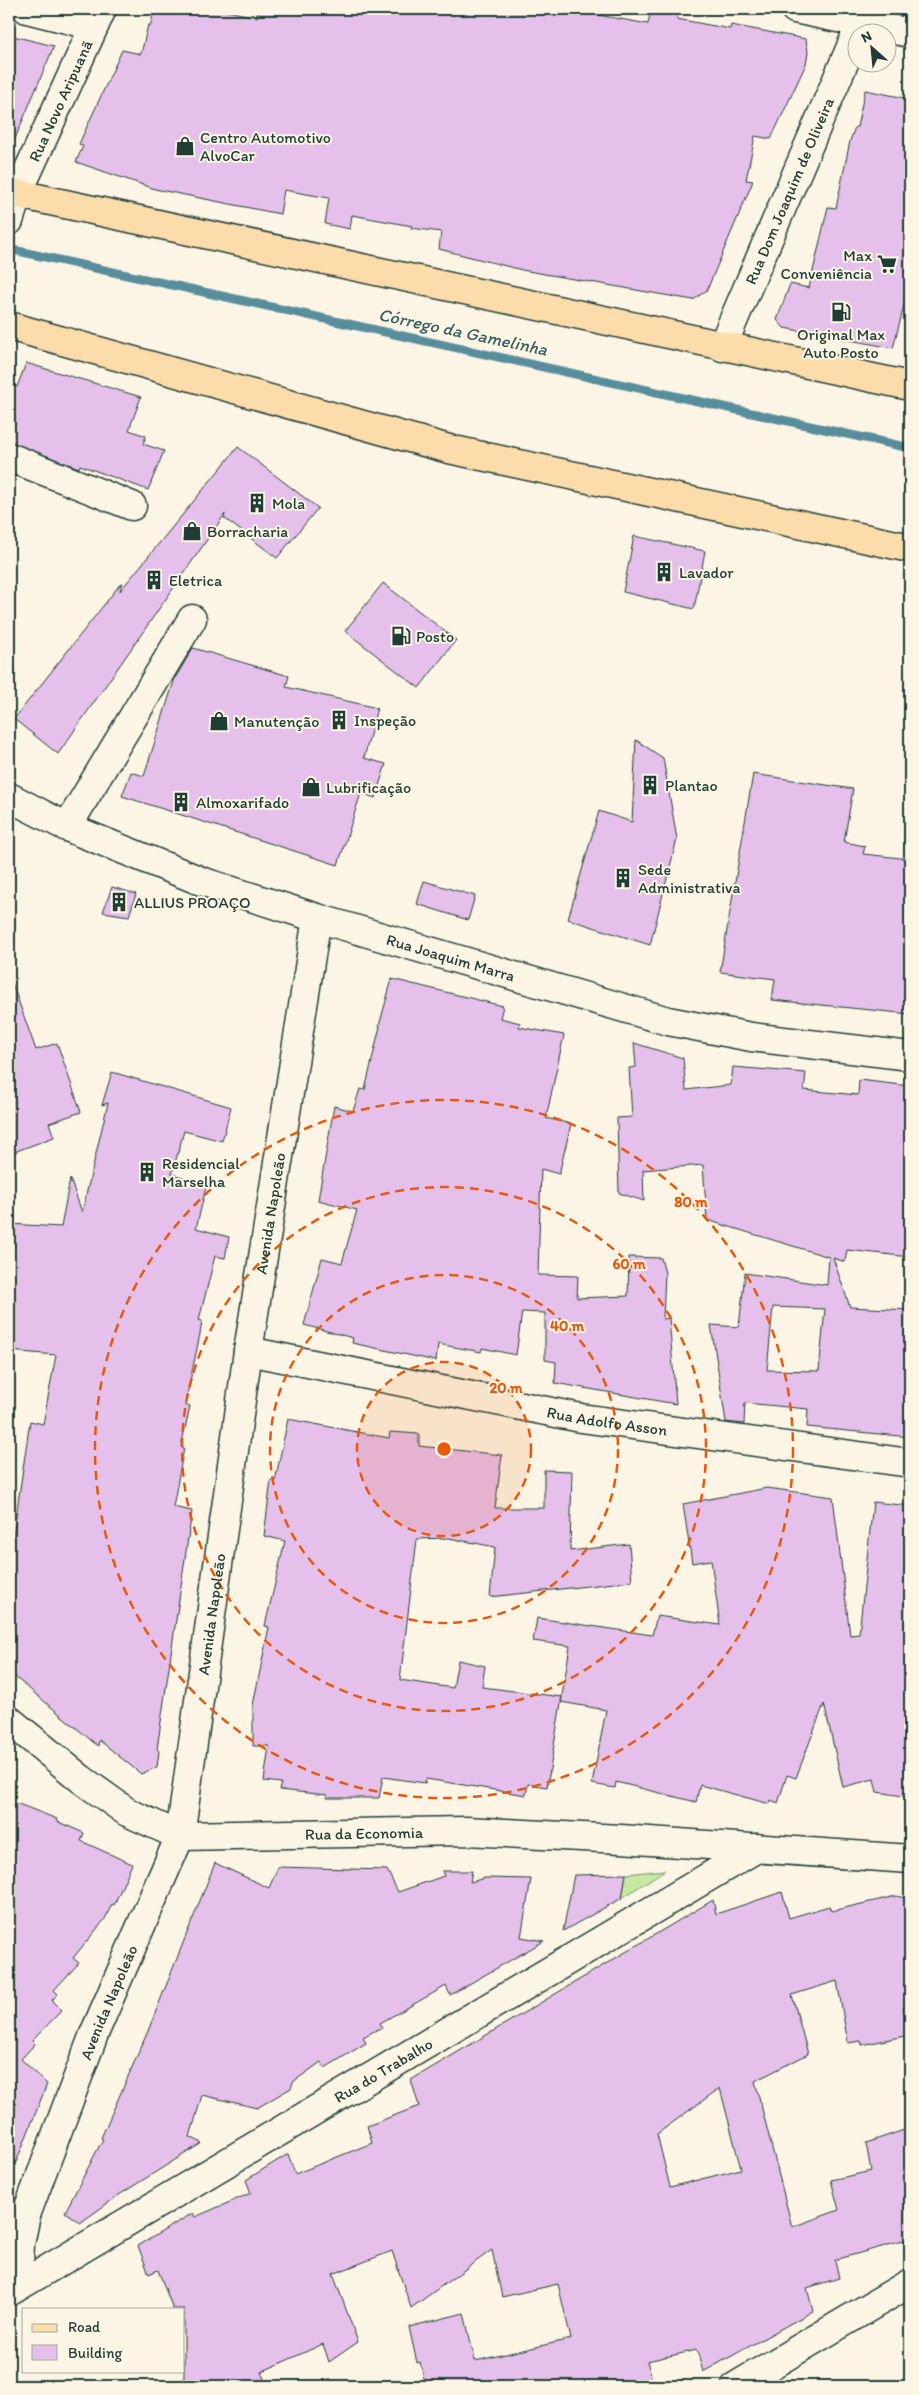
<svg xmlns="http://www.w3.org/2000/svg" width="919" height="2395" viewBox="0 0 919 2395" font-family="Itim,sans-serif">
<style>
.green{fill:#c5e9a3;stroke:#72936c}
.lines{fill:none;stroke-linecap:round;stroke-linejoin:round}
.stream{stroke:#598e9c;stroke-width:9}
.building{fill:#e5c0eb;stroke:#1f3d34;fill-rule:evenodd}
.minor-casing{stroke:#1f3d34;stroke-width:31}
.major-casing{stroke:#1f3d34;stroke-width:31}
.minor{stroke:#fcf5e5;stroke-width:28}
.major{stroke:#fddcac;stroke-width:28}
.ring{fill:none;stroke:#e8590c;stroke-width:2.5;stroke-dasharray:9 6}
.labels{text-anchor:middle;stroke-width:4;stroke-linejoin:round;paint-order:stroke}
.street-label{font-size:16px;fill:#1f3d34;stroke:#fcf5e5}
.poi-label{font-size:16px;fill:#1f3d34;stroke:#fcf5e5;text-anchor:start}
.water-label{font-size:18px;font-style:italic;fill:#375f5f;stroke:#fcf5e5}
.centre{fill:#e8590c;stroke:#fcf5e5;stroke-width:2.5}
.ring-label{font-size:15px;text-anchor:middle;font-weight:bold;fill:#e8590c;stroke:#fcf5e5;stroke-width:4;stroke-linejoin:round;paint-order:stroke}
</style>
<rect width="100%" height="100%" fill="#fcf5e5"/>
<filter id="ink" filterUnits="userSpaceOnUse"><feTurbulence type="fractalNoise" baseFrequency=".02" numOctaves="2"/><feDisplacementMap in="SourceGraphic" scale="10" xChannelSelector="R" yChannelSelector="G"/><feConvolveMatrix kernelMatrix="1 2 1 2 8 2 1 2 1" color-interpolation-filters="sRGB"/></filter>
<g filter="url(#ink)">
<path class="green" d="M665 1870 622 1898 626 1874Z"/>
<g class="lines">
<path class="stream" d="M9 249 910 448"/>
</g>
<path class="building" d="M155 9H217L257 17 259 9H599L598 15 648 24 651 9 677 14V19L730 29 731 25 806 39 808 52 806 64 771 139 755 136 746 180 753 181 707 290 693 300 522 270 439 249 441 232 411 228 412 226 352 215 350 229 325 224 329 198 284 190 280 214 155 189 76 162 83 146 79 144 122 50 141 54 148 25 150 26Z
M9 35 54 46 9 153Z
M865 90 910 99V283L893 348 784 328 777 320 790 284 809 288 828 207 836 208 850 141 855 127H857Z
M26 363 141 397 129 430 146 436 143 444 164 451 148 490 80 465 79 468 9 442V384L17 387Z
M238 447 318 508 277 558 224 518 225 514 58 754 14 719 122 582 120 591Z
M634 536 705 551 694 609 623 592Z
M383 583 456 640 419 688 345 631Z
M193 648 289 676 286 687 377 708 364 758 386 764 375 798 361 793 338 865 122 796 131 772 144 776 175 678Z
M636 740 663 758 677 839 650 945 568 919 599 811 632 822Z
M753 774 853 789 844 842 865 846 863 854 910 859V1014L772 1000 775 979 720 972Z
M424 881 475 896 468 920 417 904Z
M112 887 136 894 129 916 103 912Z
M392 979 503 1006 500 1018 520 1023 519 1027 564 1035 546 1118 571 1124 559 1174 541 1169 538 1275 578 1276 577 1298 628 1296 629 1257 661 1258 665 1273 663 1319 669 1318 676 1404 555 1383 556 1362 545 1360V1313L522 1312 516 1355 482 1348 481 1352 438 1344 436 1361 352 1343 353 1338 304 1325 322 1258 342 1263 357 1210 318 1200 334 1106 353 1111 360 1089 365 1090 380 1026H379Z
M12 983 36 1050 57 1043 81 1112 49 1123 54 1137 9 1154V984Z
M634 1043 683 1058 686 1090 731 1085 733 1067 806 1073 804 1090 858 1095 859 1080 910 1086V1257L847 1250 845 1262 833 1258 850 1307 910 1310 907 1414 910 1415V1437L807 1427 808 1409 745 1403 744 1424 726 1422 711 1325 739 1327 745 1273 827 1285 829 1257 707 1220 703 1165 643 1170 644 1201 619 1193 617 1118 632 1117 629 1068 636 1067ZM773 1307 825 1309 819 1371 767 1370Z
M112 1072 231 1107 222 1141 184 1131 172 1174 207 1184 196 1228 229 1237 225 1258 215 1256 199 1320 202 1321 200 1334 185 1405 190 1406 181 1447 184 1448 173 1507 192 1511 157 1749 159 1751 157 1767 141 1774 99 1740 98 1746 9 1672V1564L30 1421 43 1424 56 1355 9 1351V1224L61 1227 70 1179 82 1212 108 1103 102 1105Z
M288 1419 389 1438 390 1432 419 1434V1446L502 1455 495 1508H544V1470L572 1471 570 1551 629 1544 632 1581 490 1597 495 1547 449 1538 417 1539 400 1680 453 1688 458 1660 485 1666 482 1687 562 1697 547 1787 528 1784 526 1795 426 1779 425 1783 383 1777 379 1798H327V1795L279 1790 281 1783 264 1781 269 1746H253V1705L269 1627 265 1626 285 1541 264 1536 271 1480 275 1481Z
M767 1488 833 1497 850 1635 859 1634 873 1502 910 1506V1797L877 1792 874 1779 843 1787 824 1704 796 1778 787 1775 778 1803 771 1800 770 1804 700 1785 696 1802 616 1782 615 1788 592 1784 606 1710 561 1702 570 1646 533 1641 537 1618 652 1635 657 1616 720 1625 711 1560 692 1563 683 1504Z
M16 1803 57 1819 56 1821 84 1833 81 1841 132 1864 114 1905 112 1904 105 1919 73 1958 79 1963 54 1990 58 1994 52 2000 62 2010 32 2041 35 2044 21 2059 47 2084 10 2178 9 1817Z
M215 1863 269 1888 278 1867 387 1870 398 1892 444 1876 442 1871H472L470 1882 485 1878 531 1879 521 1937 544 1941 450 1995 446 1986 380 2023 382 2027 363 2037 366 2043 325 2068 321 2062 293 2082 291 2088 257 2108 202 2095 190 2137 202 2143 119 2195 80 2223 65 2212 103 2139 101 2138 148 2031Z
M626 1874 622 1898 563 1931 574 1875Z
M782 1892 789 1918 829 1906 831 1911 896 1896 910 1899V2005L903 2007 910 2035 862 2045 861 2041 848 2043 837 1981 792 1995 808 2054 755 2081 792 2227 839 2210 831 2180 871 2171 866 2143 910 2128V2239L835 2260 839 2278 807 2288 813 2311 703 2372 697 2350 647 2361 654 2386H426L420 2362 417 2363 409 2327 464 2313 475 2361 571 2339 558 2284 502 2297 492 2250 411 2308 392 2251 333 2274 358 2342 329 2362 323 2344 261 2372 267 2386H184V2309H173L158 2270 149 2274 138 2246 193 2213 195 2217 251 2193 246 2180 288 2154 295 2174 372 2143 367 2126 419 2106 411 2080 713 1900 716 1914ZM720 2088 741 2169 670 2187 657 2134Z"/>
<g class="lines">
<defs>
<g id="minor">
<path d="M27 9 94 26"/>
<path d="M795 9 910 33"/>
<path id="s1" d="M9 221 18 193 102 9"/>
<path id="s2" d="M722 347 856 35"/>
<path d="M9 457 132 506"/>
<path id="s3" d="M9 797 67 827 201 881 317 918 668 1021 751 1037 910 1056"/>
<path d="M67 827 192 619"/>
<path id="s4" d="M248 1351 581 1418 910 1463"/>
<path id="s5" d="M9 1720 81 1779 127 1812 180 1836 466 1831 621 1839 910 1859"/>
<path id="s6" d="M18 2286 20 2244 26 2215 94 2034 180 1836 248 1351 317 918"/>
<path id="s7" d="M9 2292 757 1848"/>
<path d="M736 2386 910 2283"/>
</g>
<path id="major" d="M9 192 910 386
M9 326 449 449 910 548"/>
</defs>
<use href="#minor" class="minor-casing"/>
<use href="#major" class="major-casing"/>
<use href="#minor" class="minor"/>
<use href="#major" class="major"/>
</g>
</g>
<circle cx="444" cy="1449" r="87" fill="#e8590c" fill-opacity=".12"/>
<g class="ring">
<circle cx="444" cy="1449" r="87"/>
<circle cx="444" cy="1449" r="174"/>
<circle cx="444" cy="1449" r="262"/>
<circle cx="444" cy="1449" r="349"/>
</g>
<defs>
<symbol id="shop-bare" viewBox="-9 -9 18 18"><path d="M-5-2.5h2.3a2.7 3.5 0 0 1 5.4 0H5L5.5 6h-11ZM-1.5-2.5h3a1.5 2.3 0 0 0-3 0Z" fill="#1f3d34" stroke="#fcf5e5" stroke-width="2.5" paint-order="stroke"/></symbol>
<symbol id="supermarket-bare" viewBox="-9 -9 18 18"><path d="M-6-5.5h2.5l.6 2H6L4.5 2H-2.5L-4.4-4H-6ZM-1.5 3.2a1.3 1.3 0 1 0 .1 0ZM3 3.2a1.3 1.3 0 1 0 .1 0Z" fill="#1f3d34" stroke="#fcf5e5" stroke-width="2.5" paint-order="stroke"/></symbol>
<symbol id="fuel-bare" viewBox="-9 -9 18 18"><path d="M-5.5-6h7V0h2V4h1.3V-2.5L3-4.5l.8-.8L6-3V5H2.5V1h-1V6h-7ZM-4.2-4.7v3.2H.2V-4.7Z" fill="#1f3d34" stroke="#fcf5e5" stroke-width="2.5" paint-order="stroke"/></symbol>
<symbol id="building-bare" viewBox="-9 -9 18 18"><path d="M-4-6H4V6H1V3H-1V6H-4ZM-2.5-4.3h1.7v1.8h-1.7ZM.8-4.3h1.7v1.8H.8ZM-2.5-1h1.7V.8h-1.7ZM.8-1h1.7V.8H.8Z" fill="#1f3d34" stroke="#fcf5e5" stroke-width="2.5" paint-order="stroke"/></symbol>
</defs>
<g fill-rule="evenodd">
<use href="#shop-bare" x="171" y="132" width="28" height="28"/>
<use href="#supermarket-bare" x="873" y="250" width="28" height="28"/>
<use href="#fuel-bare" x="827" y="298" width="28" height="28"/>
<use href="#building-bare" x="243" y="489" width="28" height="28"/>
<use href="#shop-bare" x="178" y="517" width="28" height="28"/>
<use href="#building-bare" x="650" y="558" width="28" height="28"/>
<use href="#building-bare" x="140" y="566" width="28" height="28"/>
<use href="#fuel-bare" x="387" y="622" width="28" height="28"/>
<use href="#building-bare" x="325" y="706" width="28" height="28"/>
<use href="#shop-bare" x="205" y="707" width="28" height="28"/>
<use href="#building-bare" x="636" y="771" width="28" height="28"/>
<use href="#shop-bare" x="297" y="773" width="28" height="28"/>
<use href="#building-bare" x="167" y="788" width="28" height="28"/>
<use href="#building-bare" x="609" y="864" width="28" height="28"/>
<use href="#building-bare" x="105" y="888" width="28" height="28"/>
<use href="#building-bare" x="133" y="1158" width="28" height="28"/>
</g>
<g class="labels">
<g class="street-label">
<text dy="6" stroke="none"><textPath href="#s1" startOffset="131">Rua Novo Aripuanã</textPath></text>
<text dy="6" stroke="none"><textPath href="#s2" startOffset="170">Rua Dom Joaquim de Oliveira</textPath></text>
<text dy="6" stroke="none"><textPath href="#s3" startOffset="471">Rua Joaquim Marra</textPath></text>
<text dy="6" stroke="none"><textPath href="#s6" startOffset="1110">Avenida Napoleão</textPath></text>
<text dy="6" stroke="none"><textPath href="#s4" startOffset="366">Rua Adolfo Asson</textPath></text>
<text dy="6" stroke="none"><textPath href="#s6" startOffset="705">Avenida Napoleão</textPath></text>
<text dy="6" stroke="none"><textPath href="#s5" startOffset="392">Rua da Economia</textPath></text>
<text dy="6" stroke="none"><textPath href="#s6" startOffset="300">Avenida Napoleão</textPath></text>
<text dy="6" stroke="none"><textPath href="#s7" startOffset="435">Rua do Trabalho</textPath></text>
</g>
<g class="poi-label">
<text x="200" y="143">Centro Automotivo<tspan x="200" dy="18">AlvoCar</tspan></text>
<text x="872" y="261" text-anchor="end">Max<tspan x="872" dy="18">Conveniência</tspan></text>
<text x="841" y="340" text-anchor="middle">Original Max<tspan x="841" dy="18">Auto Posto</tspan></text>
<text x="272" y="509">Mola</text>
<text x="207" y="537">Borracharia</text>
<text x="679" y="578">Lavador</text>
<text x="169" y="586">Eletrica</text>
<text x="416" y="642">Posto</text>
<text x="354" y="726">Inspeção</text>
<text x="234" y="727">Manutenção</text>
<text x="665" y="791">Plantao</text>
<text x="326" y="793">Lubrificação</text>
<text x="196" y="808">Almoxarifado</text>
<text x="638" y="875">Sede<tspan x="638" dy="18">Administrativa</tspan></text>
<text x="134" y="908">ALLIUS PROAÇO</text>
<text x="162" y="1169">Residencial<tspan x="162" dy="18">Marselha</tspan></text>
</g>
<g class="water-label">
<text transform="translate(463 332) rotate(12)" y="6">Córrego da Gamelinha</text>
</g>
</g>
<circle cx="444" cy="1449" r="8" class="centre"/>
<g class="ring-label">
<text x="691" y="1207">80 m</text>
<text x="629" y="1269">60 m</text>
<text x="567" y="1331">40 m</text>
<text x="506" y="1393">20 m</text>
</g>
<rect width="919" height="2395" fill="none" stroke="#fcf5e5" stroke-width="30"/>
<rect x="15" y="15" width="889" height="2365" fill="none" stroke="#1f3d34" stroke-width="2" filter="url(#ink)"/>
<rect x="22" y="2308" width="162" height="65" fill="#fcf5e5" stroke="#a4ab9e"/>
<rect x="32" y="2324" width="25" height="8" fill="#fddcac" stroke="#a4ab9e"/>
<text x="68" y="2332" font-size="15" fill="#1f3d34">Road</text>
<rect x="32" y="2345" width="25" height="15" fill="#e5c0eb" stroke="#a4ab9e"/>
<text x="68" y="2358" font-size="15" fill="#1f3d34">Building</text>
<g transform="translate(872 48) rotate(333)"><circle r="24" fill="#fcf5e5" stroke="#a4ab9e"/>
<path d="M0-4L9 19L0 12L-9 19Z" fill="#1f3d34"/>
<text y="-8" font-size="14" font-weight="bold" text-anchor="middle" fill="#1f3d34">N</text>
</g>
</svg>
